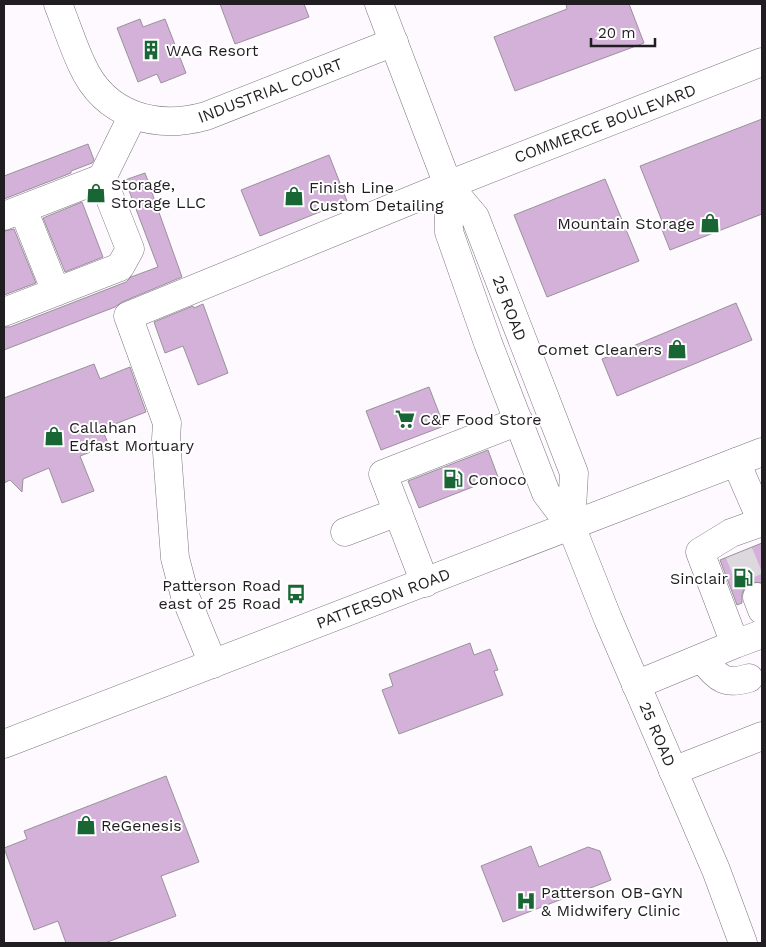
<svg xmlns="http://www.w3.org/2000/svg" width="766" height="947" viewBox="0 0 766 947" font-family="'Work Sans',sans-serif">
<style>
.building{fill:#d3b1d8;stroke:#989299}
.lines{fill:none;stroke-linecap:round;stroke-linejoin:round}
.minor-tunnel{stroke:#ddd8de;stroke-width:28;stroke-dasharray:28 14;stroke-linecap:butt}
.minor-casing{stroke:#7c767d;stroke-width:29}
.major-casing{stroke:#7c767d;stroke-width:29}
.minor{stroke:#fff;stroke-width:28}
.major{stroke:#fff;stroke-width:28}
.labels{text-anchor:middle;stroke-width:4;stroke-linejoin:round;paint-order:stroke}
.poi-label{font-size:16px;fill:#211e21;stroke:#fff;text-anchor:start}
.street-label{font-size:16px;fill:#211e21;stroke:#fff}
</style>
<rect width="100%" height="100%" fill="#fef9ff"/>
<path class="building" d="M220 4H304L309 17 235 44Z
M566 4H629L644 43 515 91 494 37 567 9Z
M140 19 143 27 165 19 186 73 161 83 157 74 138 82 117 28Z
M762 119V214L670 250 659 222 662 221 640 166Z
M88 144 94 160 92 163 71 171V173L4 199V176Z
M329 155 347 201 260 236 241 190Z
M145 173 182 277 122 302 115 307 4 350V327H10L126 282 131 277 158 267 125 180Z
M605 179 639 261 547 297 514 215Z
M82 202 103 257 65 272 43 218Z
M14 229 36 283 4 295V231Z
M736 303 752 340 617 396 602 359Z
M203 304 228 373 198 385 183 346 165 353 154 322 193 306 194 308Z
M94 364 100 379 130 367 146 412 102 429 108 443 95 448 96 450 80 456 94 491 62 503 49 468 23 479 22 492 10 480 4 483V398Z
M429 387 444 426 381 450 366 411Z
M488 450 498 477 419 508 408 481Z
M762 543V583L752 582 745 587 742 594V603L737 605 720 560Z
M470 643 474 655 490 649 498 670 494 671 503 695 399 734 382 690 393 686 389 674Z
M166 776 199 862 161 876 176 916 105 943H66L58 921 34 930 4 848 27 839 24 831Z
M531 846 539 867 588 847 600 851 611 880 503 922 481 866Z"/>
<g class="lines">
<path class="minor-tunnel" d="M739 553 757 597"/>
<defs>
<path id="minor" d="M58 4C66 24 73 46 82 65 105 116 156 130 206 116L394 42
M23 209 56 292
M4 216 102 178
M4 312 120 267 130 249 102 178 133 115
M736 462 762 522
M762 522 731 533 700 552 735 644 762 634
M345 532 398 512
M425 583 383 474 519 421
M757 597 762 610
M702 659C718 677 723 686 749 678
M213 664 185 596 175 558 166 439 167 423 128 316 448 185 762 62
M636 685 735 644
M673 771 762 736"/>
<path id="major" d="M379 4 448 185 475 217 574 473 571 526
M448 185 449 232 488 343 546 493 571 526 608 619 716 870 743 943
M4 744 762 452"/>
</defs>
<use href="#minor" class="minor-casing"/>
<use href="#major" class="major-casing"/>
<use href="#minor" class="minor"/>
<use href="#major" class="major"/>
</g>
<defs>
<symbol id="building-bare" viewBox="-9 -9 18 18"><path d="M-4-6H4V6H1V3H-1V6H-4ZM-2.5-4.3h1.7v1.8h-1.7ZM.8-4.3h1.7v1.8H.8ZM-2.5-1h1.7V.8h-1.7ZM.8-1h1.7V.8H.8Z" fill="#186634" stroke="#fff" stroke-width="2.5" paint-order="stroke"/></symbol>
<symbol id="shop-bare" viewBox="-9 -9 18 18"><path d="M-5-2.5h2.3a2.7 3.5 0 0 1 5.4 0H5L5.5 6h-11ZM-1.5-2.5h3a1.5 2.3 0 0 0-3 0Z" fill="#186634" stroke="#fff" stroke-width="2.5" paint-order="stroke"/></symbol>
<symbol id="supermarket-bare" viewBox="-9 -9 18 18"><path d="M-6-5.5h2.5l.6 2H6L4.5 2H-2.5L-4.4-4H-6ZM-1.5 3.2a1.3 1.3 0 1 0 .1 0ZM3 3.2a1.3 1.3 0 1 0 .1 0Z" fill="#186634" stroke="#fff" stroke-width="2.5" paint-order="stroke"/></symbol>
<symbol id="fuel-bare" viewBox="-9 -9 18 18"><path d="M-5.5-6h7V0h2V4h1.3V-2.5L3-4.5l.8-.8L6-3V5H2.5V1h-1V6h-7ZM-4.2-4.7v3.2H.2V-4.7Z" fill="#186634" stroke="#fff" stroke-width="2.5" paint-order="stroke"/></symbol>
<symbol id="bus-bare" viewBox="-9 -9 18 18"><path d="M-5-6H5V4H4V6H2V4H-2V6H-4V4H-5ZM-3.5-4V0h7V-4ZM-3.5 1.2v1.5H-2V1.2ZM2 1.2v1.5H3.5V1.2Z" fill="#186634" stroke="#fff" stroke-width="2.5" paint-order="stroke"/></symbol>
<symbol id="hospital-bare" viewBox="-9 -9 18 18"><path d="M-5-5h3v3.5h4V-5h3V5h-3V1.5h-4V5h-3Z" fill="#186634" stroke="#fff" stroke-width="2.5" paint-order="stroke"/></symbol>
</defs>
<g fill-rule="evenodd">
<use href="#building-bare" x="137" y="36" width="28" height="28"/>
<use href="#shop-bare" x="82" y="179" width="28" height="28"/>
<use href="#shop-bare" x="280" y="182" width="28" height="28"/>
<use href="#shop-bare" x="696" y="209" width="28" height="28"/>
<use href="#shop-bare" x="663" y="335" width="28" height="28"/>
<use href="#supermarket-bare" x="391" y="405" width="28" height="28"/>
<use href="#shop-bare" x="40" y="422" width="28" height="28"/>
<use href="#fuel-bare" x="439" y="465" width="28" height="28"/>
<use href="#fuel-bare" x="729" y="564" width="28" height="28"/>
<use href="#bus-bare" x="282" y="580" width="28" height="28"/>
<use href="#shop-bare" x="72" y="811" width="28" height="28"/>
<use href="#hospital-bare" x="512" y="887" width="28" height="28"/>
</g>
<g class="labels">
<g class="poi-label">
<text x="166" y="56">WAG Resort</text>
<text x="111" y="190">Storage,<tspan x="111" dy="18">Storage LLC</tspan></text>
<text x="309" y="193">Finish Line<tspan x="309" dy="18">Custom Detailing</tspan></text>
<text x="695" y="229" text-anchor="end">Mountain Storage</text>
<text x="662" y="355" text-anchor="end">Comet Cleaners</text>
<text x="420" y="425">C&amp;F Food Store</text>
<text x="69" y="433">Callahan<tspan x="69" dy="18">Edfast Mortuary</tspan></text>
<text x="468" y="485">Conoco</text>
<text x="728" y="584" text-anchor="end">Sinclair</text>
<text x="281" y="591" text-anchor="end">Patterson Road<tspan x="281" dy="18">east of 25 Road</tspan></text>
<text x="101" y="831">ReGenesis</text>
<text x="541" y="898">Patterson OB-GYN<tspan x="541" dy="18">&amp; Midwifery Clinic</tspan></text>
</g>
<g class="street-label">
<text transform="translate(270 90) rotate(-21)" y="6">INDUSTRIAL COURT</text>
<text transform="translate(605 123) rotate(-21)" y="6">COMMERCE BOULEVARD</text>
<text transform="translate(510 308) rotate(69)" y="6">25 ROAD</text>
<text transform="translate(383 598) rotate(-21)" y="6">PATTERSON ROAD</text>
<text transform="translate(658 734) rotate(67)" y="6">25 ROAD</text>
</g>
</g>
<rect width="766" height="947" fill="none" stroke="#211e21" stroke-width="10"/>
<path d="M591 38v8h64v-8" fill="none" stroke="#211e21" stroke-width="2.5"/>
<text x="598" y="38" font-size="15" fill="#211e21" stroke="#ffffff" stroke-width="4" paint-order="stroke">20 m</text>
</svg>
